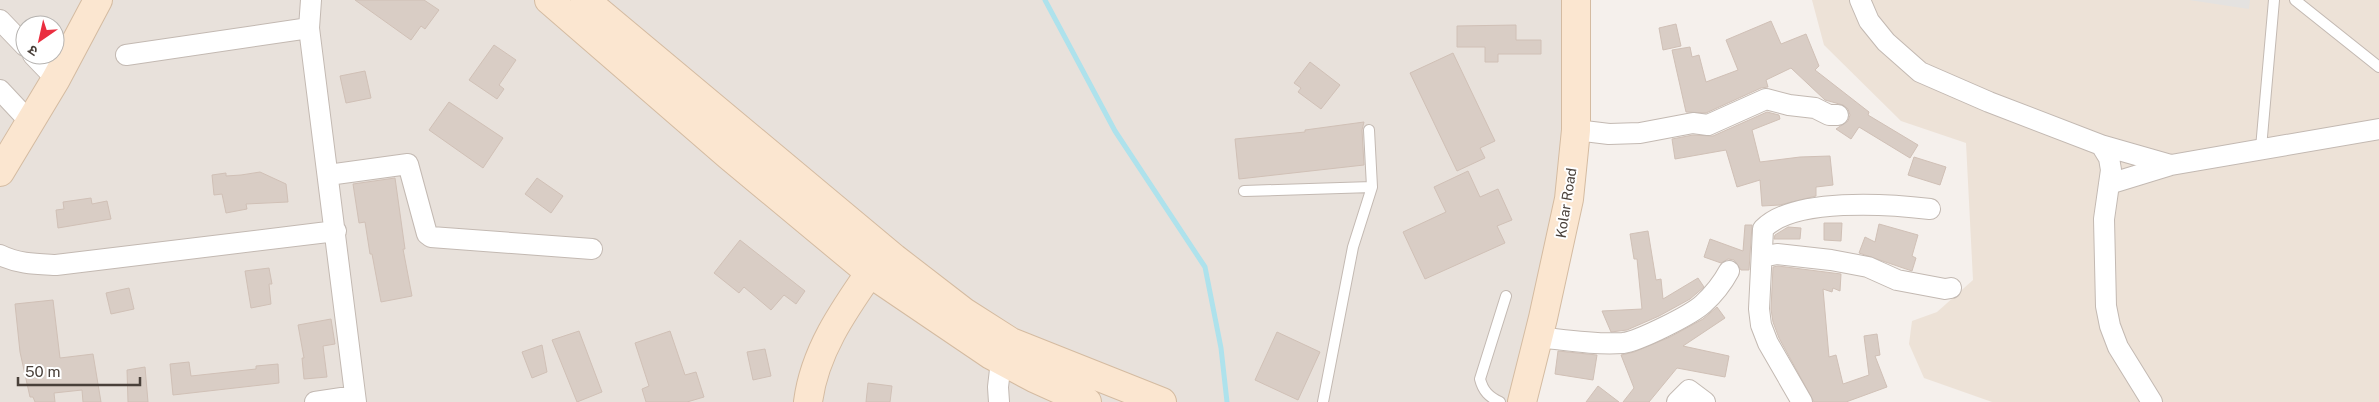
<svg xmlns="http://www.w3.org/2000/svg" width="2379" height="402" viewBox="0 0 2379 402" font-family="'Public Sans','Noto Sans Devanagari',sans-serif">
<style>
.residential{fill:#e8e1db;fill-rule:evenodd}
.education{fill:#ede2d7}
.parking{fill:#e4e2e0}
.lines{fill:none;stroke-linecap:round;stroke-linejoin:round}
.stream{stroke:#aee2ec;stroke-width:5}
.building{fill:#d9cdc5;stroke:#d0c0b6}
.lane-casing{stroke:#c3b9b2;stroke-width:12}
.street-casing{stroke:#c3b9b2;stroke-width:22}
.secondary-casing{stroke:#d4bba1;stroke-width:30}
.lane{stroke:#fff;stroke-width:10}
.street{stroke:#fff;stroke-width:20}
.secondary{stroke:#fbe6d0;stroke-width:28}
.labels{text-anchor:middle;stroke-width:4;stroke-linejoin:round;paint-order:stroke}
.street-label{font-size:14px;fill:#49403a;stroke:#fff}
</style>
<rect width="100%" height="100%" fill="#f5f0ec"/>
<path class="residential" d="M0 0H1583L1579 76 1522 402H0ZM25 25H55V55H25Z"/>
<path class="education" d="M1812 0H2379V402H1992L1924 378 1909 344 1912 321 1937 312 1973 280 1966 143 1901 121 1824 45Z"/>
<path class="parking" d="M2189 0H2250L2249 9Z"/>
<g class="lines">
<path class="stream" d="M1045 0 1115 131 1205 267 1221 348 1227 402"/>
</g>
<path class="building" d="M355 0H424L439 10 425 29 421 26 411 40Z
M1771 21 1781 44 1806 34 1819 66 1815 70 1869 112 1868 115 1918 145 1910 158 1859 127 1851 139 1836 129 1848 121 1850 115 1848 109 1843 105 1825 100 1791 68 1766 80 1768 87 1761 88 1706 113 1686 112 1672 50 1690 47 1692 57 1699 55 1706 82 1738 70 1726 40Z
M1676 24 1681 46 1663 50 1659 28Z
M1516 25V40H1541V54H1498V62H1485V47H1457V26Z
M494 45 516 60 499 85 504 89 497 99 469 80Z
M1453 53 1495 141 1480 148 1485 158 1457 171 1410 73Z
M1310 62 1340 85 1321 109 1298 92 1301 88 1294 83Z
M365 71 371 98 346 103 340 76Z
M449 102 503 138 483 168 429 130Z
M1767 112 1779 115 1780 119 1752 130 1760 162 1800 157 1830 156 1833 185 1816 187V196L1780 205 1762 206 1760 180 1737 187 1726 150 1675 159 1672 139 1693 135 1713 136Z
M1364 122 1362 130 1364 165 1239 179 1235 139 1305 132V130Z
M1914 157 1946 167 1940 185 1908 175Z
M1468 171 1480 197 1498 189 1512 220 1497 226 1505 243 1425 279 1403 232 1446 212 1434 187Z
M260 172 286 184 288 202 246 204 247 209 226 213 222 194 214 195 212 175 226 173V176L241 175Z
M395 178 405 249H403L412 296 381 302 372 254H370L365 222 359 223 353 184Z
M537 178 563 196 551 213 525 194Z
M91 198 92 204 107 201 111 219 58 228 56 210 64 209 63 202Z
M1824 223H1842L1841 241 1824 240Z
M1879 224 1918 235 1912 256 1916 258 1912 271 1859 253 1865 237 1875 242Z
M1745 225H1752L1749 270H1741L1734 260 1728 259 1721 263 1704 257 1710 239 1743 251Z
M1788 227 1801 228 1800 239H1774L1775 235Z
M1648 231 1656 280 1661 279 1663 299 1698 278 1704 287 1690 299 1659 316 1627 330 1611 332 1602 311 1642 309 1637 259H1634L1630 234Z
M740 240 805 291 796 304 784 295 771 310 744 287 739 293 714 273Z
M1778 266 1841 274 1840 291 1833 288 1832 292 1823 289 1829 357 1836 355 1843 384 1869 375 1864 336 1877 334 1880 355 1875 356 1887 387 1846 402H1814L1779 338 1773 322 1771 309 1773 267Z
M269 268 272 284H269L271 304 251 308 245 271Z
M129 288 134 309 111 314 106 293Z
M53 300 60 358 93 354 101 402H83L82 390 54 393 55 402H35L33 397H30L20 352 15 304Z
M1717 307 1725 318 1683 346 1729 356 1725 377 1677 368 1649 402H1623L1634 388 1621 355 1634 352 1670 337 1703 319Z
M331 319 335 344 323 346 327 377 304 379 302 358H304L298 325Z
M579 331 602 392 577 402 552 340Z
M670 331 685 375 696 372 704 397 687 402H646L642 389 649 386 635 343Z
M1277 332 1320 352 1298 400 1255 380Z
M542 345 547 372 532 378 522 352Z
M765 349 771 376 753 380 747 352Z
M1558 351 1597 355 1593 380 1555 374Z
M189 362 191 376 256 369V366L278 364 279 383 173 395 170 364Z
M145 367 148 402H128L127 370Z
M868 383 892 386 890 402H866Z
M1598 386 1619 402H1586Z"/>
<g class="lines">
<defs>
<path id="lane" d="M2295 0 2379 67
M2261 148 2274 0
M1244 191 1372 187
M1323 402 1353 247 1372 187 1369 130
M1500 402C1489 397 1483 391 1480 379L1506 296"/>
<path id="street" d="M311 0 309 28 356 402
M1860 0 1869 21 1886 42 1920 72 1989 102 2101 145 2109 158 2111 170 2104 219 2106 306 2110 326 2118 347 2152 402
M0 20 25 46
M33 55 56 79
M126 55 309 28
M0 90 30 122
M1576 130 1609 134 1640 133 1693 123 1708 125 1766 99 1789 105 1815 108 1829 115H1838
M2101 145 2171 165
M328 175 408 164 427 234 431 237 592 249
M2109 184 2171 165 2379 129
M0 255C18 264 37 264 56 265L336 231
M1762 257 1777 254 1831 260 1868 267 1897 280 1945 289 1951 288
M1538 337C1566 340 1595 345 1623 343 1639 341 1691 315 1703 304 1714 294 1722 284 1729 271
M315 402 355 396
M999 402 998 387 1001 361
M1677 402 1689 390 1705 402
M1802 402 1768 343 1761 325 1759 309 1763 229C1794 197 1889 204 1930 209"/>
<path id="secondary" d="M549 0 729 156 870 273 991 355 1034 378 1087 402
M585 0 894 258 964 312 1011 342 1162 402
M0 172 56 79 98 0
M808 402C815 347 849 303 880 258
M1522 402 1543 318 1569 199 1576 130V0"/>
</defs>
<use href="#lane" class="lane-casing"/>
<use href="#street" class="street-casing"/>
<use href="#secondary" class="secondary-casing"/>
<use href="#lane" class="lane"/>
<use href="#street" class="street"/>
<use href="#secondary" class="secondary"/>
</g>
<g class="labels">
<g class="street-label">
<text transform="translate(1566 203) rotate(-81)" y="5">Kolar Road</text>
</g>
</g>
<g transform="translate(40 40) rotate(214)"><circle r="24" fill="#ffffff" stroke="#b6b3b0"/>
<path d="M0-4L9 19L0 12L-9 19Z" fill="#ea2e3f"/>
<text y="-8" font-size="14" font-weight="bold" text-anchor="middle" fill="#49403a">उ</text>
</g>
<path d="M18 377v8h122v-8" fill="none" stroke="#49403a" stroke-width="2.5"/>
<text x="25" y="377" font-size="15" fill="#49403a" stroke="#ffffff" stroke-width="4" paint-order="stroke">50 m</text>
</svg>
